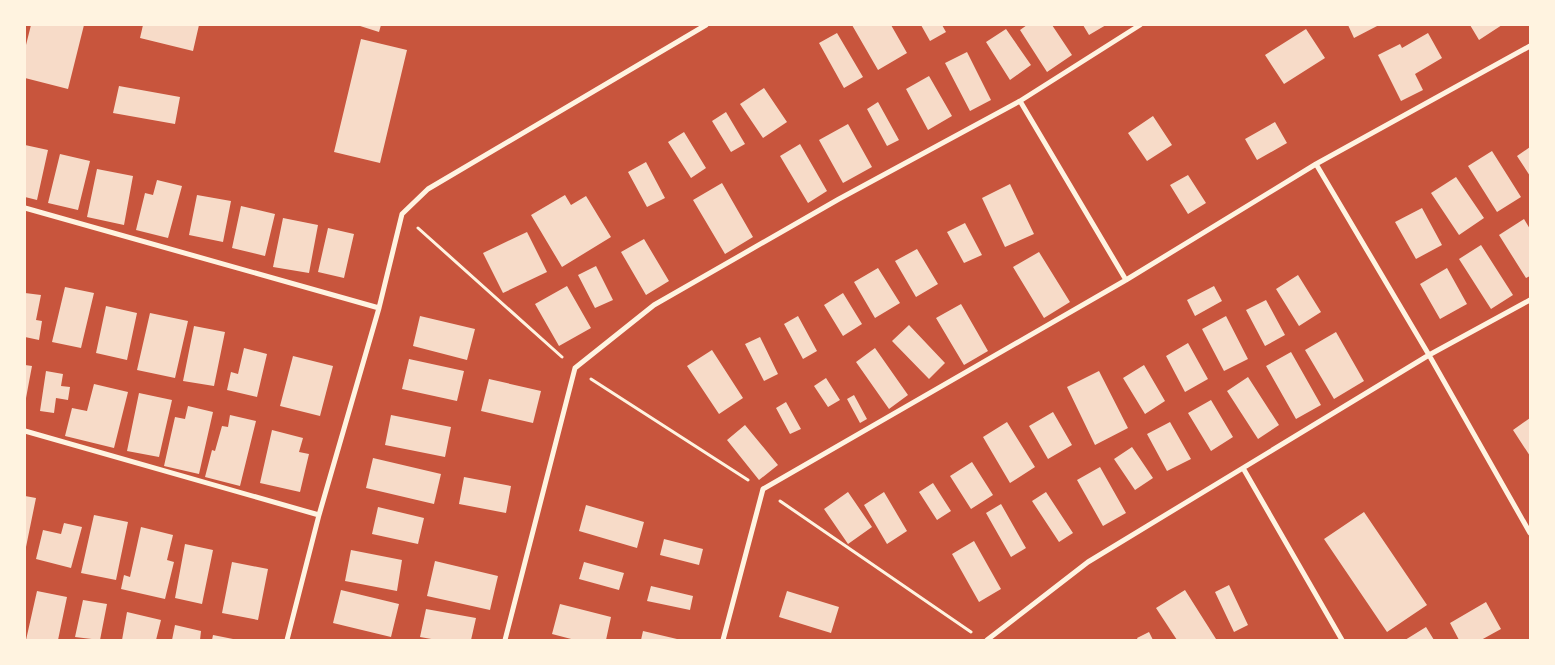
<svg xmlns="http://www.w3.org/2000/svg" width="1555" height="665" viewBox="0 0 1555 665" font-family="Raleway,sans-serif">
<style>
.building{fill:#f7dbc8}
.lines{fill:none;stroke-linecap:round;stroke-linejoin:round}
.path{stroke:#fff3e0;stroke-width:3}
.minor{stroke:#fff3e0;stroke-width:5}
</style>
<rect width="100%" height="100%" fill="#c8553d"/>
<path class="building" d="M31 25H84L68 89 25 78V49Z
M143 25H199L193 51 140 38Z
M357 25H381L379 32Z
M852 25H891L907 53 878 70Z
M921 25H942L946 32 930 41Z
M1027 25H1052L1072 55 1047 72 1020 30Z
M1083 25H1106L1089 35Z
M1348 25H1379L1354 38Z
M1470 25H1502L1479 40Z
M1006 29 1031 65 1010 80 986 42Z
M1306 29 1325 58 1284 84 1265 55Z
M837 33 863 77 844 88 819 43Z
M1428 33 1442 58 1415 74 1423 90 1401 101 1378 55 1400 44 1402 48Z
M361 39 407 50 380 163 334 152Z
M967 52 991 100 970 111 945 63Z
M929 76 952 116 928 130 906 89Z
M119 86 180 97 175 124 113 113Z
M764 88 787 122 763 138 740 104Z
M878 102 899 140 887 146 867 109Z
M726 112 745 144 731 152 712 121Z
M1153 116 1172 145 1147 161 1128 133Z
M1275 122 1287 143 1257 160 1245 139Z
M848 124 872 167 843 183 819 140Z
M684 132 706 168 691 178 668 142Z
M800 144 827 191 808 203 780 156Z
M25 145 48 150 37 200 25 197Z
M1530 147V176L1517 156Z
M1492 151 1521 197 1497 212 1468 166Z
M60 154 90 161 78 210 48 203Z
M646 162 665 198 647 207 628 172Z
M97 169 133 176 124 225 87 217Z
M1188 175 1206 203 1188 214 1170 185Z
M1456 177 1484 218 1459 235 1431 193Z
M157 180 182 186 168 238 136 230 145 193 153 195Z
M722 183 753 237 725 254 693 200Z
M1010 184 1034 234 1005 247 982 198Z
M197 195 231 201 223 242 189 235Z
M565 195 571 205 586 196 611 237 562 267 531 215Z
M241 206 275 214 265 256 232 248Z
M1422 208 1442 245 1416 259 1395 222Z
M283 218 318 225 309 273 273 267Z
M1524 219 1530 229V276L1526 278 1499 235Z
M965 223 982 255 964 263 947 232Z
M328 228 354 234 344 278 318 272Z
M527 232 547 272 503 293 483 253Z
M644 239 669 281 646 295 621 252Z
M1481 245 1513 295 1491 309 1459 259Z
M917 249 938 284 916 297 895 261Z
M1039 252 1070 302 1044 318 1013 267Z
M596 266 613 300 595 308 578 275Z
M878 268 900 303 875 318 854 282Z
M1447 268 1467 304 1440 319 1420 284Z
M1298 275 1321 312 1299 326 1276 289Z
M567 286 591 328 559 346 535 304Z
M1214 286 1222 301 1195 316 1187 300Z
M65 287 94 293 81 348 52 342Z
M25 293 41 295 36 320 42 321 39 340 25 337Z
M843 293 862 324 843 336 824 305Z
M1266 300 1285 335 1265 346 1246 310Z
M961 304 988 351 964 365 936 318Z
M106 306 137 313 127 360 96 353Z
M150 313 188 321 175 378 137 370Z
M420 316 475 329 467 360 413 346Z
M798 316 817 351 803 359 784 324Z
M1226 316 1248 359 1224 371 1202 329Z
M909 325 945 363 929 379 892 341Z
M194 326 225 332 214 386 183 381Z
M1336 332 1364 381 1334 399 1305 350Z
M760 337 778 374 764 381 745 344Z
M1188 343 1208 379 1185 392 1166 356Z
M244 348 267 354 257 397 227 390 231 372 238 374Z
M875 348 908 395 889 409 856 362Z
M712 350 743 398 719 414 687 366Z
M1291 352 1321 405 1296 419 1266 366Z
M293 356 333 366 320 416 280 406Z
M409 359 464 371 457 401 402 389Z
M25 365 32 366 26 398H25Z
M1144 365 1165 401 1145 414 1123 378Z
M46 371 63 374 61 386 70 387 68 400 56 398 54 413 40 411Z
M1099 371 1128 428 1095 445 1067 387Z
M1248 377 1279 425 1258 439 1227 391Z
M826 378 840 400 828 407 814 386Z
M489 379 541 391 533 423 481 411Z
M94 384 128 392 114 448 65 436 72 408 87 411Z
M139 393 172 400 159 457 127 451Z
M854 395 867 419 860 423 847 399Z
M1211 400 1233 437 1211 451 1188 413Z
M786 402 801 429 790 434 776 408Z
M188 406 213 412 199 474 164 466 175 417 185 419Z
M1053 412 1072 445 1048 459 1029 426Z
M230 415 256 421 240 486 205 477 212 450 215 451 222 426 228 427Z
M391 415 451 427 445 457 385 445Z
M1530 418V456L1513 430Z
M1007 422 1035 467 1010 483 983 437Z
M1170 422 1191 459 1167 471 1147 434Z
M745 425 778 465 759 480 727 440Z
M272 430 303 438 299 452 309 454 300 492 260 483Z
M1132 447 1153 478 1135 490 1114 459Z
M373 458 441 474 434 504 366 488Z
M972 462 993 495 971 509 950 476Z
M1100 467 1126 513 1103 526 1077 480Z
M464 477 511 486 506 513 459 504Z
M933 483 951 511 937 520 919 492Z
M848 492 872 527 848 544 824 509Z
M884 492 907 531 887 544 864 505Z
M1046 492 1073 533 1059 542 1032 501Z
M25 496 36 498 26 547H25Z
M1001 504 1026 548 1011 557 986 513Z
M586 505 644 522 637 548 579 531Z
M378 507 424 518 418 544 372 534Z
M1364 512 1427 605 1387 632 1324 539Z
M94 515 128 522 116 580 81 573Z
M64 523 82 527 71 568 36 559 43 530 61 534Z
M141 527 173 535 167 560 174 562 165 599 121 589 124 575 130 577Z
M664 539 703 549 699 565 660 555Z
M974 541 1001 589 979 602 952 554Z
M185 544 213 550 202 604 175 598Z
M351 550 402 560 397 591 345 581Z
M435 561 498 576 490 610 427 596Z
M232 562 268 569 258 620 222 613Z
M584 562 624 573 619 590 579 579Z
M1229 585 1248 625 1234 632 1215 592Z
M651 586 693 596 690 610 647 601Z
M341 590 399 604 391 637 333 623Z
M1185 590 1216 639 1214 640H1177L1156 608Z
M37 591 67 597 58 640H26Z
M787 591 839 607 831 633 779 617Z
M83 600 107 604 100 640 75 637Z
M1486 602 1501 629 1481 640H1459L1450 623Z
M560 604 611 617 606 640H575L552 634Z
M426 609 476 618 471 640H437L420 637Z
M127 612 161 620 156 640H122Z
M175 625 201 631 200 640H172Z
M1426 627 1434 640H1405Z
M643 631 677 639V640H641Z
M1149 632 1153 640H1138L1137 638Z
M213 635 233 639V640H212Z"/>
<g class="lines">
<path class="path" d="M418 228 562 357
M591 379 748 480
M780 501 971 632"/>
<path class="minor" d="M1020 101 1126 280
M1316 164 1429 355 1530 533
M25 208 379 308
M25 431 319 515
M1243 468 1342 640
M287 640 319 515 379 308 402 214 428 189 706 25
M505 640 575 368 654 305 839 199 1020 101 1140 25
M723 640 763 489 1126 280 1316 164 1530 46
M987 640 1088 562 1429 355 1530 300"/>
</g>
<rect width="1555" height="665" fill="none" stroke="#fff3e0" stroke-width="52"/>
</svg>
